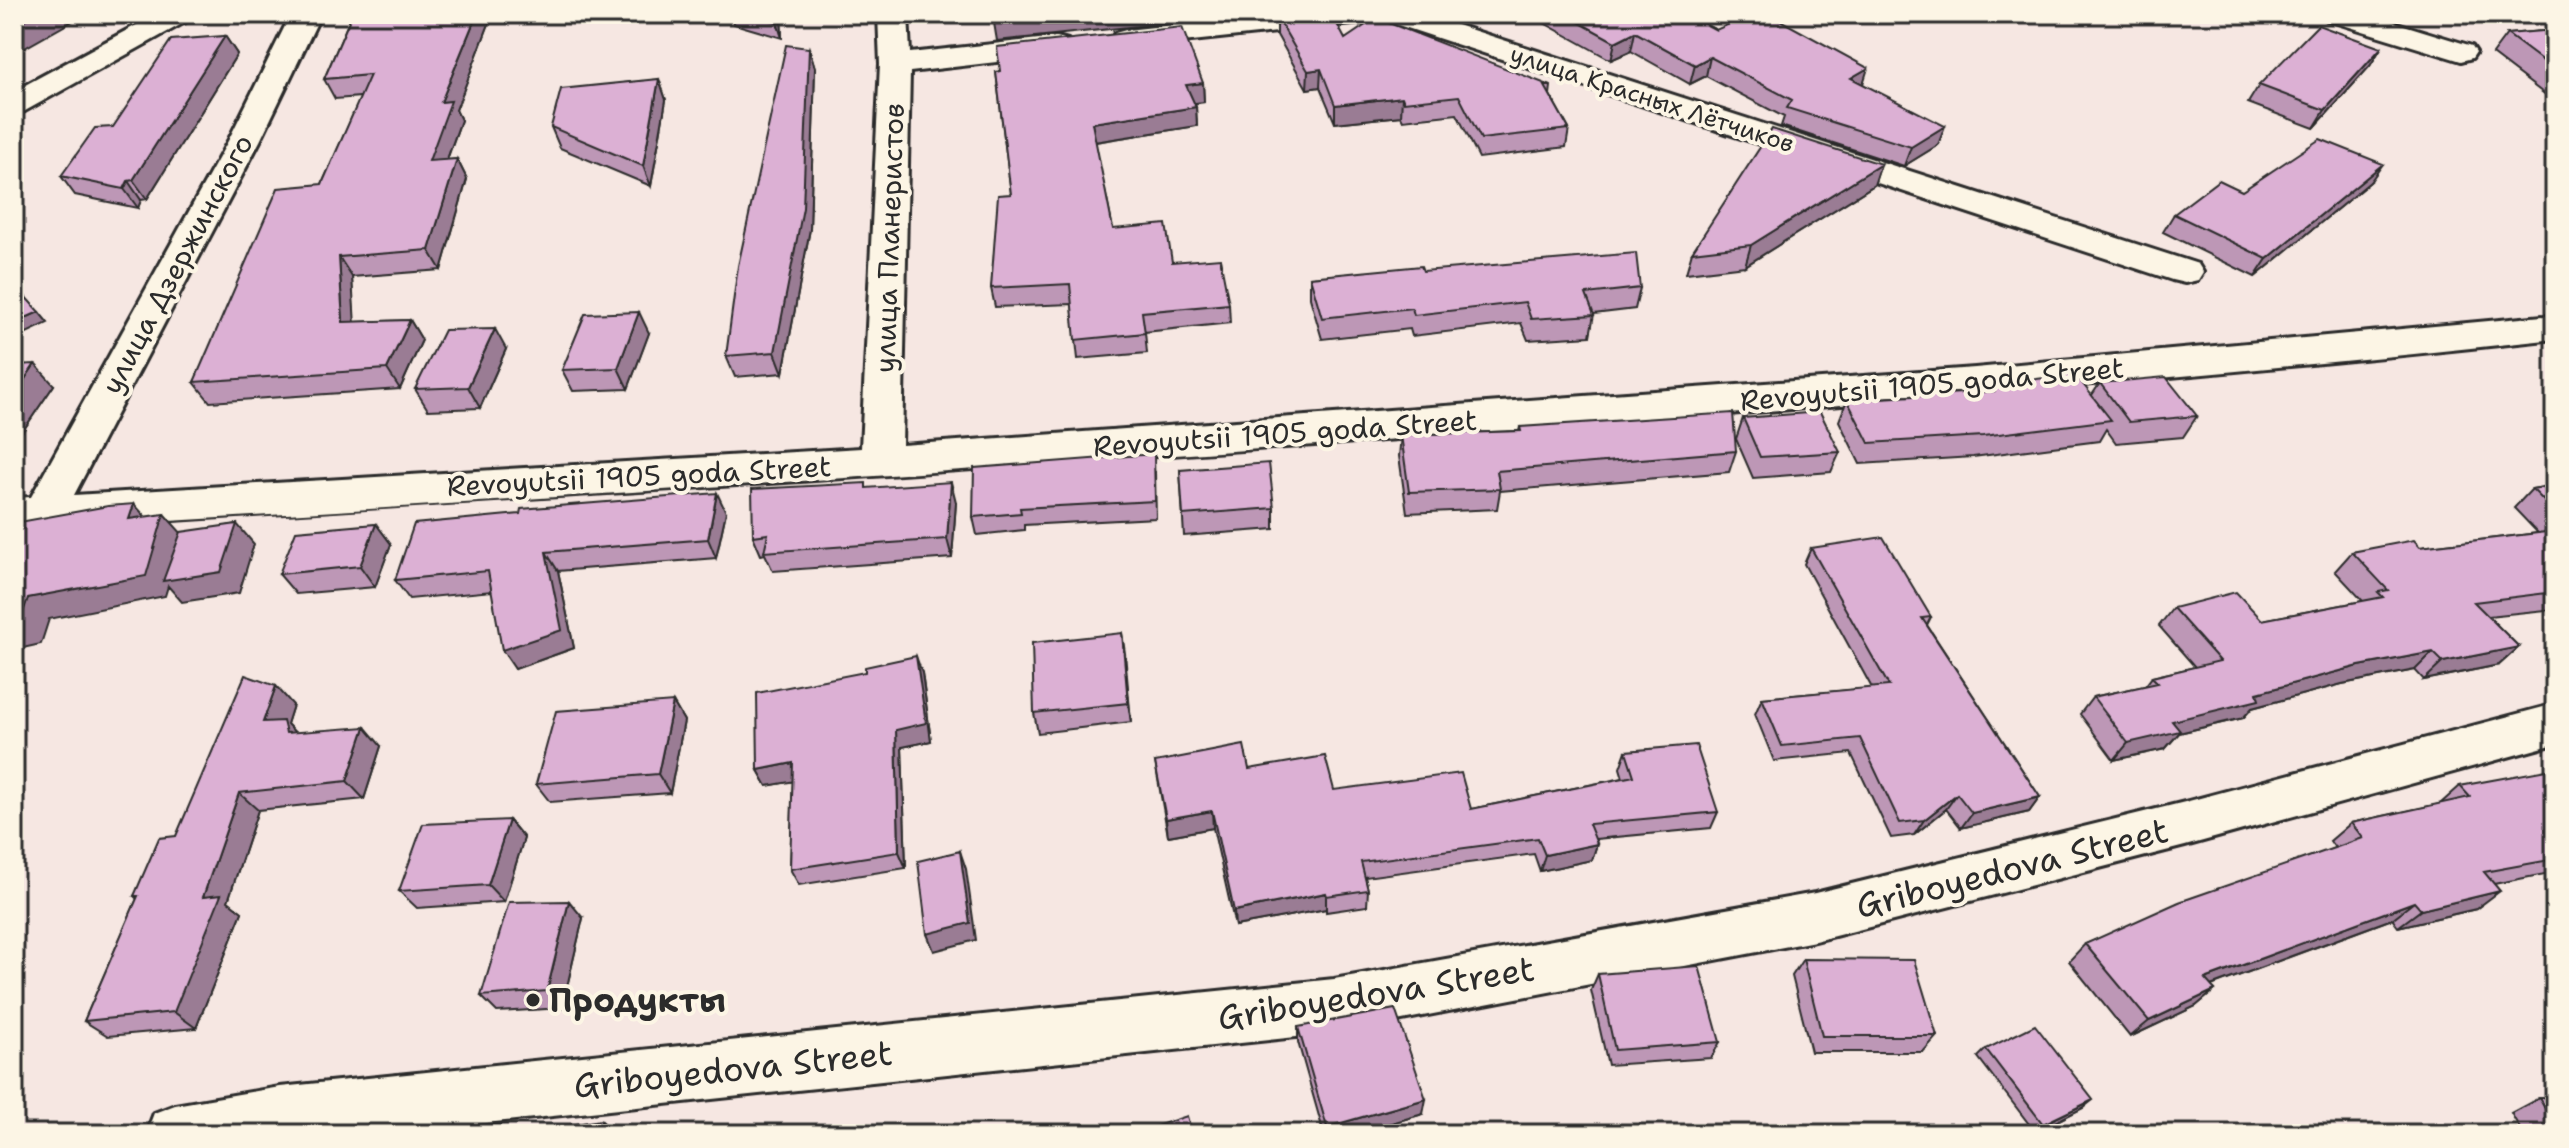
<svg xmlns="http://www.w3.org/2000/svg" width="2569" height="1148" viewBox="0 0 2569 1148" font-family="'Shantell Sans',sans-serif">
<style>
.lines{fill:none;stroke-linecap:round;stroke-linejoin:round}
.minor-casing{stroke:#2b2b2b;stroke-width:6}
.tertiary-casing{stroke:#2b2b2b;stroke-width:6}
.minor{fill:#fcf5e5;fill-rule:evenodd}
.tertiary{fill:#fcf5e5;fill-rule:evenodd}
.wall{fill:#bd97b6;stroke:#2b2b2b;stroke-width:2}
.shaded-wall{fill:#9a7b94;stroke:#2b2b2b;stroke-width:2}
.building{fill:#dcb0d4;stroke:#2b2b2b;stroke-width:2}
.poi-dot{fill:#2b2b2b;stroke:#fcf5e5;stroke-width:3}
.labels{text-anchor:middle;stroke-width:8;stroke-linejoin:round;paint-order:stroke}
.far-street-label{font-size:24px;fill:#2b2b2b;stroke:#fcf5e5}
.street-label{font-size:28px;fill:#2b2b2b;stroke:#fcf5e5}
.near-street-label{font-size:34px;fill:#2b2b2b;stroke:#fcf5e5}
.near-poi-label{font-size:34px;font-weight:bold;fill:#2b2b2b;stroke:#fcf5e5;text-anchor:start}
</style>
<rect width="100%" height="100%" fill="#f6e7e2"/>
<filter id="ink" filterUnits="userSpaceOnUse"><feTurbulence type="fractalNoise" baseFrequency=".0125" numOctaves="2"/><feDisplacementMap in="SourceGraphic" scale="16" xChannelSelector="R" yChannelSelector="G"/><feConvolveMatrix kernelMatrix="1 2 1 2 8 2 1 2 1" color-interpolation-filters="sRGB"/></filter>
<g filter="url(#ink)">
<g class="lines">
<defs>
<path id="minor" d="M291 14H321L260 141 74 495 861 448 880 64 878 14H908L910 53 1057 37 1068 40 1072 46 1068 52 1057 55 910 72 902 445 1975 368 2555 315V339C2152 383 1747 413 1343 443 900 475 458 505 14 530V498L31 497 228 141Z
M1278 14H1377L1372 20 1362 23 1126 48 1115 45 1111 39 1115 33 1126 30Z
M1378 14H1423L2198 264 2203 272 2198 280 2185 283 2172 280 1383 20Z
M2322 14H2368L2472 46 2476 52 2472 58 2461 61 2327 20Z
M2555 704V744L2185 846 1815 941 1334 1033 383 1134H146L154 1113 175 1105 280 1087 1334 979 1815 893 2185 802Z"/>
<path id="tertiary" d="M157 14H194L189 20 25 111 14 114V91Z"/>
</defs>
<use href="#minor" class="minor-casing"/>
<use href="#tertiary" class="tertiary-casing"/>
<use href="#minor" class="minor"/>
<use href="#tertiary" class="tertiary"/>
</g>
<path class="wall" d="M352 14H510L509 19 490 21 456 110 461 120 447 160 457 159 467 179 441 270 352 277 354 322 410 320 422 340 400 389 210 402 194 382 322 184 361 97 335 99 324 79Z
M731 14H781L782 38 734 24Z
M1528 14H1686L1716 30 1863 84 1938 145 1904 166 1781 126 1784 117 1706 76 1690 84 1631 51 1611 60Z
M1930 14H1962L1949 22Z
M1277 17 1332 22 1345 39 1551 86 1550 95 1569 129 1566 147 1479 158 1457 114 1403 120 1401 116 1335 123 1320 87 1307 89 1277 35Z
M2555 30V102L2492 54 2507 34Z
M225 36 237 54 147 199 141 200 138 208 75 195 61 176 113 127Z
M809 48 815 68 810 229 783 373 735 377 726 356Z
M2381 48 2370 66 2314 128 2248 103 2259 85Z
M996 72 1203 83 1204 102 1194 103 1196 107 1197 126 1095 142 1113 229 1172 262 1229 304 1230 323 1145 332 1147 353 1078 359 1072 304 995 307 991 288 1011 194Z
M659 79 666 100 651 186 560 148 551 127Z
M1881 164 1874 185 1745 266 1686 273 1692 252Z
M2370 182 2255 277 2163 232 2174 214 2242 191Z
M1423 271 1640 288 1635 309 1594 314 1590 336 1528 340 1521 323 1412 336 1410 329 1322 339 1310 298V277Z
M649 333 628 389 573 391 562 370Z
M506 349 480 408 428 410 415 389Z
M14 365 54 385 20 435H14Z
M2100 383 2197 416 2183 437 2116 443 2106 429 2099 441 1973 457 1860 464 1839 421 1847 400 1987 391 1990 385 2092 395Z
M1743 418 1840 452 1831 472 1753 478 1736 439Z
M1520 427 1736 451 1729 472 1500 491 1497 509 1407 513 1399 456 1401 435 1519 431Z
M1180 470 1274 508V529L1184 536Z
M1155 472 1156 518 1024 525V530L977 535 973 517Z
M2555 485V609L2488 616 2519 647 2499 665 2424 680 2415 670 2342 684 2252 708 2243 718 2179 733 2165 749 2114 760 2080 714 2093 697 2145 686 2152 677 2195 667 2159 626 2173 608 2262 620 2363 601 2335 571 2352 552 2420 547 2538 533 2514 508 2532 489Z
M868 488 956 502 952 558 773 571 765 554 761 555 753 536Z
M726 512 716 558 558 571 574 648 515 669 492 591 409 599 395 580Z
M376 524 391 544 375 587 296 594 279 574Z
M1811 548 1931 617 1927 625 2040 797 2029 812 1961 828 1946 809 1914 835 1891 838 1851 753 1774 761 1755 714 1762 698 1872 688 1804 564Z
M1122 633 1131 722 1038 733 1034 713Z
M922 673 931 741 902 747 906 868 799 885 790 869 793 781 767 786 758 770Z
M673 702 684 721 670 793 550 802 536 784Z
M293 705 287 724 295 733 381 746 364 799 258 810 228 901 242 912 196 1028 108 1036 84 1021 137 899 134 896 176 836Z
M1626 751 1718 812 1711 828 1596 839 1597 844 1592 860 1540 871 1534 854 1365 877 1368 890 1367 906 1326 912V909L1235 926 1213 828 1168 836 1155 762 1249 769 1334 790 1471 809 1623 778 1620 768Z
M2555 780V872L2494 884 2476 909 2398 927 2392 919 2211 986 2215 990 2196 1006 2130 1037 2069 961 2085 944 2335 848 2330 841 2351 823 2440 804 2460 786Z
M509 820 524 838 504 902 417 908 399 891Z
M583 918 562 1008 497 1012 481 996Z
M1803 959 1937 1036 1923 1052H1811L1792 976Z
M1598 974 1720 1042 1711 1058 1608 1065 1591 990Z
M1298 1027 1423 1114 1353 1134H1324L1298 1042Z
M1986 1049 2083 1108 2035 1132 1978 1057Z
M2539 1098H2555V1134H2523L2511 1113Z"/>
<path class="shaded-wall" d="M35 14H85L14 54V26Z
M477 14H487L490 21 456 110 461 120 439 181 429 161 441 102Z
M777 14H781L782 38 777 22Z
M1084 14H1174L1175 22 997 41 994 23Z
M1952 14H1962L1949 22Z
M1635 32 1631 51 1611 60 1615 42Z
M225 36 237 54 147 199 133 180Z
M809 48 815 68 810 229 783 373 775 352Z
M2381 48 2370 66 2314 128 2325 110Z
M1710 57 1706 76 1690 84 1695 65Z
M1868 68 1862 87 1851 78Z
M1321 69 1320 87 1307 89 1308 71Z
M659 79 666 100 651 186 643 166Z
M1203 83 1204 102 1187 104 1186 85Z
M1402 97 1401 116 1335 123V105Z
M1196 107 1197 126 1094 142 1092 123Z
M1945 126 1938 145 1904 166 1911 147Z
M457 159 467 179 441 270 429 250Z
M1881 164 1874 185 1745 266 1751 245Z
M2383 164 2370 182 2255 277 2267 259Z
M128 181 141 200 138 208 124 189Z
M339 257 352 277 356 342 343 322Z
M39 312 48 323 14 339V323Z
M639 312 649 333 628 389 618 368Z
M410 320 422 340 400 389 387 369Z
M495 329 506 349 480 408 468 387Z
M35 364 54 385 20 435 14 428V395Z
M951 482 956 502 952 558 947 539Z
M717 493 726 512 716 558 708 539Z
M134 504 153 525 129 519Z
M164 514 182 534 237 524 254 544 239 593 182 602 168 586 165 596 49 619 41 644 14 650V625L28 598Z
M376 524 391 544 375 587 360 566Z
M546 552 558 571 574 648 515 669 502 650Z
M1122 633 1125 653 1131 722 1128 703Z
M2519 647 2499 665 2424 680 2443 662Z
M2433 652 2415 670 2342 684 2252 708 2243 718 2179 733 2165 749 2114 760 2128 743 2172 721 2257 693 2359 666Z
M916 656 922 673 931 741 902 747 906 868 899 852 896 730Z
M276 686 293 705 287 724 301 739 304 752 263 722Z
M673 702 684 721 670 793 658 774Z
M365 727 381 746 364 799 347 781Z
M793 763 801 780 767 786 758 770Z
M239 793 258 810 228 901 242 912 196 1028 174 1012 203 897Z
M1957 794 1946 809 1914 835 1924 820Z
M2040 797 2029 812 1961 828 1972 813Z
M1212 811 1213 828 1168 836 1166 819Z
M509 820 524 838 504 902 488 885Z
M1597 844 1592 860 1540 871 1545 855Z
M960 851 966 869 976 940 934 951 927 934Z
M2500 891 2476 909 2398 927 2421 910Z
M1326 893V909L1235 926 1234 911Z
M569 901 583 918 562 1008 547 991Z
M2414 902 2392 919 2186 995 2205 979Z
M2215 990 2196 1006 2130 1037 2149 1021Z
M1426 1099 1423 1114 1353 1134H1326L1327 1127Z
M2093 1100 2083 1108 2035 1132 2043 1124Z
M601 1120 615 1134H599Z"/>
<path class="building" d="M14 14H35L14 26Z
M352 14H477L441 102 451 101 429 161 457 159 429 250 339 257 343 322 410 320 387 369 194 382 278 188 322 184 370 75 324 79Z
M748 14H777V22Z
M993 14H1084L994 23Z
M1308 14H1327L1332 22H1336L1345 39 1376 18 1551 86H1545L1569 129 1481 139 1459 96 1404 102 1402 97 1335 105 1321 69 1308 71 1277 17Z
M1564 14H1686L1716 30 1752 14H1769L1868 68 1851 78 1945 126 1911 147 1787 108 1792 100 1710 57 1695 65 1635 32 1615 42Z
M2318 25 2381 48 2325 110 2259 85Z
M1182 27 1203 83 1186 85 1196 107 1092 123 1113 229 1166 224 1172 262 1220 258 1229 304 1142 312 1145 333 1075 340 1070 284 991 288 998 195 1011 194 996 72 1000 71 997 47Z
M2555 30V70L2507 34Z
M225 36 133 180 128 181 124 189 61 176 95 128 113 127 171 40Z
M786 45 809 48 803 208 775 352 726 356 738 266Z
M659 79 643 166 551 127 561 89Z
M1772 129 1881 164 1751 245 1692 252Z
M2320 139 2383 164 2267 259 2174 214 2219 180 2242 191Z
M1636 253 1640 288 1586 294 1594 315 1531 319 1525 302 1414 315 1412 308 1322 318 1310 277 1421 266 1423 271Z
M14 284 39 312 14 323Z
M639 312 618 368 562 370 585 314Z
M495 329 468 387 415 389 444 330Z
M35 364 14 395V365Z
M2075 374 2111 420 1983 436 1869 443 1847 400 1994 391 1990 385Z
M2166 377 2197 416 2129 422 2100 383Z
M1820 412 1840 452 1760 457 1743 418Z
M1733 413 1736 451 1497 471 1500 489 1409 492 1401 435 1521 431 1520 427Z
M1154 454 1155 501 1020 508 1021 513 973 517 974 468Z
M1269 463 1274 508 1183 515 1180 470Z
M951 482 947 539 764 552 768 534 753 536 752 489 866 483V488Z
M2555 485V512L2532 489Z
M717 493 708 539 546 552 562 630 502 650 488 571 395 580 414 524 520 514 521 509Z
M134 504 129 519 164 514 146 576 28 598 19 624 14 625V523L108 506Z
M237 524 221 572 163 581 181 532Z
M376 524 360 566 279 574 296 531Z
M2555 531V592L2474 602 2519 647 2443 662 2433 652 2359 666 2257 693 2259 700 2172 721 2180 731 2128 743 2093 697 2158 683 2152 677 2220 661 2173 608 2236 592 2262 620 2383 597 2378 592 2388 590 2352 552 2414 540 2420 547Z
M1883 537 1931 617 1922 618 2040 797 1972 813 1957 794 1924 820 1900 823 1860 738 1782 746 1762 698 1889 686 1811 548Z
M1122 633 1128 703 1034 713 1032 643Z
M916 656 926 723 896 730 899 852 790 869 793 763 758 770 757 693 865 672V667Z
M245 675 276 686 263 722 283 721 286 733 365 727 347 781 239 793 203 897 221 895 174 1012 84 1021 138 896H134L159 838 176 836Z
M673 702 658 774 536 784 556 711Z
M1244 745 1249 769 1325 756 1334 790 1461 773 1471 809 1634 776 1626 751 1696 745 1718 812 1589 824 1597 844 1545 855 1538 838 1361 862 1368 890 1327 896 1326 893 1234 911 1212 811 1166 819 1155 762Z
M2546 770 2555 780V859L2484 872 2500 891 2421 910 2414 902 2205 979 2215 990 2149 1021 2085 944 2179 902 2363 838 2351 823 2470 797 2460 786Z
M509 820 488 885 399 891 423 824Z
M960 851 970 923 927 934 918 861Z
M569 901 547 991 481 996 509 902Z
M1803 959 1914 960 1937 1036H1822Z
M1699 966 1720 1042 1615 1050 1598 974Z
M1395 1009 1426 1099 1327 1127 1298 1027Z
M2035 1025 2093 1100 2043 1124 1986 1049Z
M2539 1098H2555V1126Z
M1187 1116 1192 1134H1132Z
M601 1120 599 1134H513Z
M2321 1124 2331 1134H2308Z"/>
</g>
<circle class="poi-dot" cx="533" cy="1000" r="8"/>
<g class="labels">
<g class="far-street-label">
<text transform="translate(1652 99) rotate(18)" y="8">улица Красных Лётчиков</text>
</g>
<g class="street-label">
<text transform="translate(889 238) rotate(-88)" y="10">улица Планеристов</text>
<text transform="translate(177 264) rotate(-62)" y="10">улица Дзержинского</text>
<text transform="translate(1932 384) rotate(-5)" y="10">Revoyutsii 1905 goda Street</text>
<text transform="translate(1285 433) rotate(-4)" y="10">Revoyutsii 1905 goda Street</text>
<text transform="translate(639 476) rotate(-3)" y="10">Revoyutsii 1905 goda Street</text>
</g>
<g class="near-street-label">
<text transform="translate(2012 868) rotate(-14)" y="12">Griboyedova Street</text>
<text transform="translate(1376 993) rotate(-9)" y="12">Griboyedova Street</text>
<text transform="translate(733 1069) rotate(-6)" y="12">Griboyedova Street</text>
</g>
<g class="near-poi-label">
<text x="549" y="1012">Продукты</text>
</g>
</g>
<rect width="2569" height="1148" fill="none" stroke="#fcf5e5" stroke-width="48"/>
<rect x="24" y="24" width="2521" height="1100" fill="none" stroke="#2b2b2b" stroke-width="3" filter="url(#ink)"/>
</svg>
